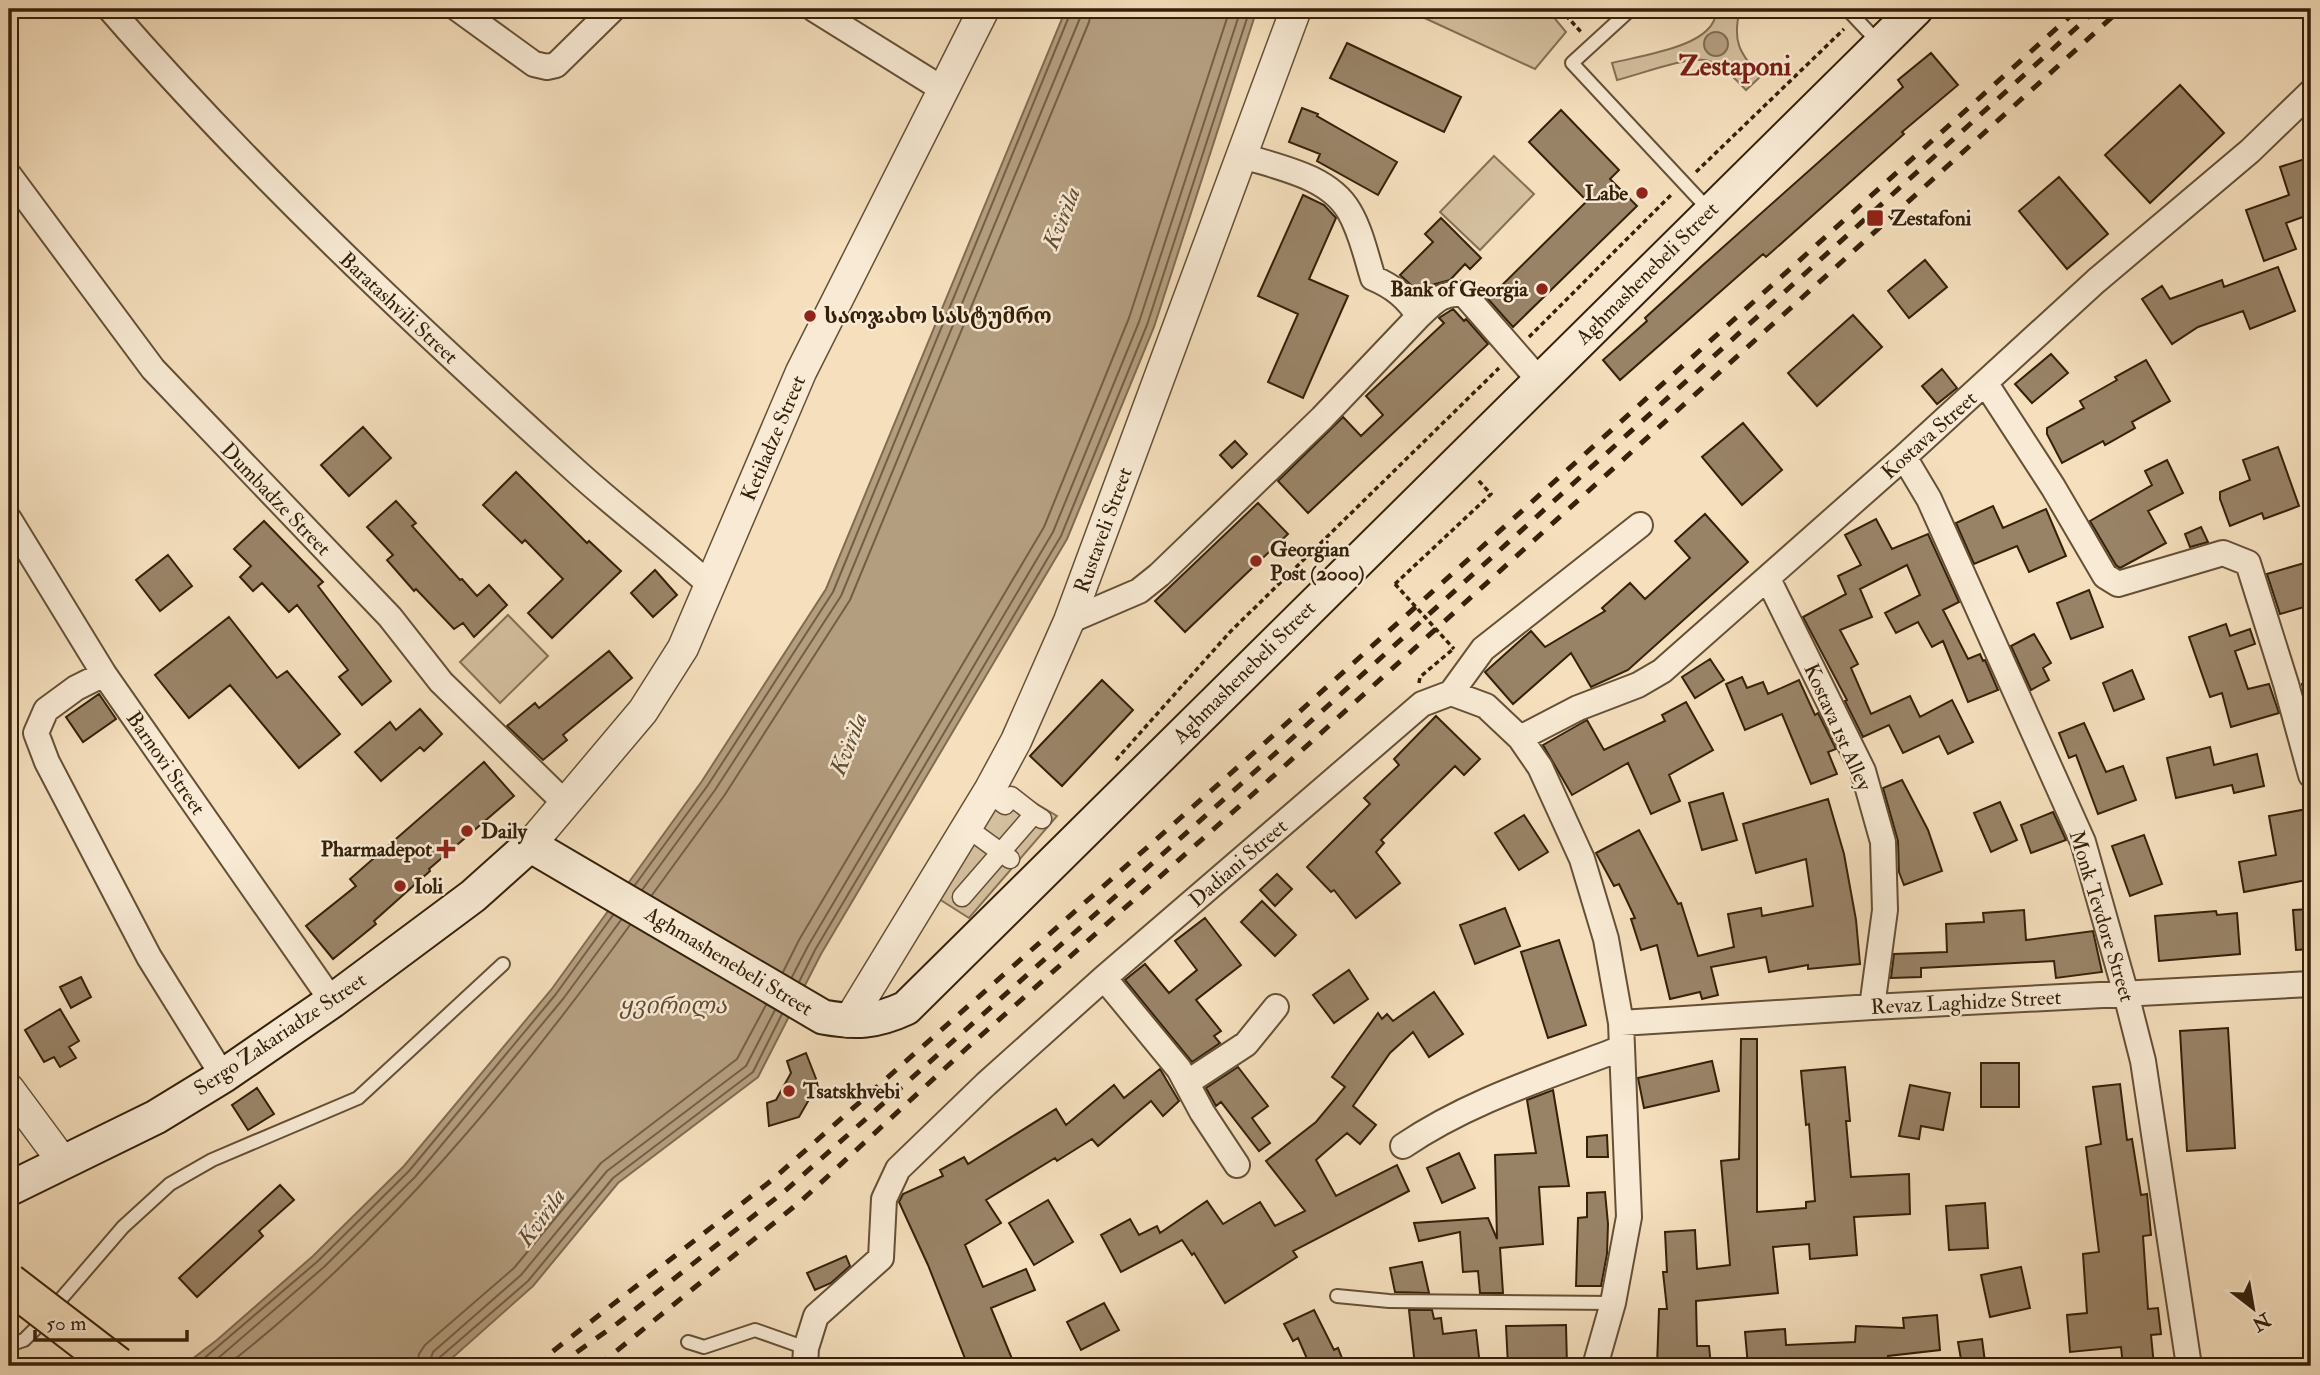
<svg xmlns="http://www.w3.org/2000/svg" width="2320" height="1375" viewBox="0 0 2320 1375" font-family="'IM FELL Double Pica','Noto Serif Georgian',serif">
<style>
.green{fill:#d4bf9e;stroke:#847054;stroke-width:2}
.water{fill:#b49e80;stroke:#816c50;stroke-width:2}
.lines{fill:none;stroke-linecap:round;stroke-linejoin:round}
.shore{stroke:#745f44;stroke-width:2}
.building{fill:#998367;stroke:#352009;stroke-width:2}
.service-casing{stroke:#655036;stroke-width:16}
.pedestrian-casing{stroke:#655036;stroke-width:21}
.minor-casing{stroke:#655036;stroke-width:28}
.tertiary-casing{stroke:#655036;stroke-width:33}
.secondary-casing{stroke:#352009;stroke-width:37}
.path{stroke:#352009;stroke-width:3.5;stroke-dasharray:5 3.5;stroke-linecap:butt}
.service{stroke:#f8ead4;stroke-width:12}
.pedestrian{stroke:#f8ead4;stroke-width:18}
.minor{stroke:#f8ead4;stroke-width:24}
.tertiary{stroke:#f8ead4;stroke-width:30}
.secondary{stroke:#f8ead4;stroke-width:33}
.rail{stroke:#352009;stroke-width:5;stroke-dasharray:12 12;stroke-linecap:butt}
.primary-bridge-casing{stroke:#352009;stroke-width:42;stroke-linecap:butt}
.path-bridge{stroke:#352009;stroke-width:3.5;stroke-dasharray:5 3.5;stroke-linecap:butt}
.primary-bridge{stroke:#f5dfbd;stroke-width:38}
.poi-dot{fill:#8f2418;stroke:#f8ead4;stroke-width:2.5}
.labels{text-anchor:middle;stroke-width:5;stroke-linejoin:round;paint-order:stroke}
.poi-label{font-size:21px;font-weight:bold;fill:#352009;stroke:#f8ead4;text-anchor:start}
.street-label{font-size:21px;fill:#352009;stroke:#f8ead4}
.water-label{font-size:23px;font-style:italic;fill:#614c33;stroke:#f8ead4}
.district-label{font-size:28px;font-weight:bold;fill:#7a1f14;stroke:#f8ead4}
</style>
<rect width="100%" height="100%" fill="#f5dfbd"/>
<filter id="stains"><feTurbulence type="fractalNoise" baseFrequency=".00286" numOctaves="4"/><feColorMatrix values="0 0 0 0 .2 0 0 0 0 .09 0 0 0 0 .02 0 0 0 .5 -.17"/></filter>
<radialGradient id="worn" r=".72"><stop offset=".6" stop-color="#630" stop-opacity="0"/><stop offset="1" stop-color="#630" stop-opacity=".3"/></radialGradient>
<path class="green" d="M1405 9H1547L1566 32 1535 69Z
M1719 9H1740C1732 41 1739 52 1760 77L1746 90C1735 79 1721 63 1705 60 1685 57 1638 75 1617 80L1612 63C1639 56 1691 49 1709 28 1714 23 1716 15 1719 9Z
M1494 156 1534 194 1480 250 1440 212Z
M508 615 548 656 500 703 460 662Z
M1005 785 1057 816 969 918 939 899Z"/>
<path class="water" d="M1066 9H1257L1154 327 1067 539 821 954 758 1077 618 1183 533 1286 451 1359 439 1366H183L217 1340 313 1256 404 1166 551 990 702 781 826 589Z
M1704 44a12 12 0 1 1 24 0a12 12 0 1 1-24 0Z"/>
<g class="lines">
<path class="shore" d="M635 885 708 785 833 592 1072 9
M642 890 715 790 841 596 1080 18 1081 9
M652 895 724 796 850 600 1089 22 1092 9
M783 972 799 940 1044 527 1129 318 1230 9
M792 977 808 946 1053 532 1139 322 1241 9
M799 982 815 950 1061 536 1147 325 1250 9
M195 1366 318 1261 409 1171 556 994 613 915
M209 1366 324 1267 415 1177 563 999 621 920
M226 1366C382 1245 515 1084 630 925
M417 1366 419 1354 425 1345 514 1268 601 1163 737 1059 766 1005
M428 1366 433 1352 521 1275 607 1171 746 1066 775 1010
M437 1366 439 1358 528 1281 613 1178 753 1072 782 1014"/>
</g>
<path class="building" d="M1347 43 1461 97 1444 132 1330 78Z
M1931 53 1958 85 1902 132 1904 134 1766 257 1763 254 1620 380 1603 360 1647 321 1645 318 1703 265 1903 87 1898 80Z
M2180 85 2224 133 2150 203 2105 155Z
M1302 108 1318 114 1317 116 1397 162 1378 195 1317 161 1320 154 1289 142Z
M1561 110 1619 170 1610 179 1637 206 1513 327 1488 299 1587 201 1529 142Z
M2311 157V214L2286 223 2296 249 2264 261 2246 210 2289 195 2280 167Z
M2059 177 2108 234 2067 269 2019 211Z
M1303 195 1324 205 1336 218 1309 279 1348 296 1303 398 1268 382 1298 314 1258 296Z
M1441 218 1481 258 1470 269 1465 264 1450 280 1432 285 1421 294 1400 275 1433 242 1425 234Z
M1925 260 1947 287 1909 318 1888 291Z
M2278 267 2295 311 2250 329 2243 311 2198 327 2172 344 2142 299 2162 286 2170 299 2222 280 2224 287Z
M1453 309 1464 321 1466 319 1488 344 1308 513 1278 481 1343 417 1361 436 1383 415 1366 396 1444 323 1439 318Z
M1853 315 1882 347 1817 406 1788 373Z
M2051 354 2068 373 2032 403 2015 384Z
M2146 360 2170 401 2132 422 2135 428 2105 445 2103 441 2062 463 2047 434V428L2084 408 2080 401 2117 380 2115 377Z
M1942 369 1957 388 1937 404 1922 386Z
M1743 423 1782 470 1742 505 1702 457Z
M363 427 391 458 349 496 321 465Z
M1235 441 1247 454 1232 468 1220 455Z
M2278 447 2299 506 2264 519 2262 513 2230 526 2220 499V492L2250 480 2243 460Z
M2167 460 2183 493 2148 511 2166 543 2120 568 2116 565 2090 521 2152 485 2145 471Z
M516 472 587 543 589 541 621 571 552 638 528 613 563 579 525 540 522 543 483 505Z
M396 501 416 523 412 526 460 580 462 579 477 596 489 585 507 605 474 637 463 623 454 629 416 589 414 591 387 560 393 555 367 527Z
M1258 503 1288 534 1185 632 1155 601Z
M1993 506 2003 528 2046 509 2066 556 2029 572 2017 546 1974 564 1956 523Z
M1705 514 1748 562 1628 670 1591 687 1571 653 1513 704 1485 672 1531 631 1545 647 1605 611 1602 608 1630 583 1645 599 1690 558 1675 541Z
M1876 519 1892 549 1928 534 1959 602 1943 610 1968 659 1980 654 1983 661 1985 660 1998 690 1968 702 1943 641 1932 647 1918 622 1896 633 1885 613 1920 595 1907 565 1860 589 1872 617 1840 630 1858 664 1851 668 1871 714 1910 696 1920 717 1952 700 1973 742 1948 754 1939 736 1903 753 1889 725 1863 737 1845 701 1847 700 1803 617 1846 594 1838 576 1861 565 1845 535Z
M264 521 323 582 318 586 391 681 362 705 339 677 348 670 297 605 289 612 262 583 253 591 240 577 251 566 234 549Z
M2201 527 2208 542 2190 547 2185 534Z
M168 555 192 586 160 611 136 580Z
M2311 561V605L2280 614 2267 574Z
M655 570 677 595 653 617 631 593Z
M2089 590 2103 627 2071 639 2057 603Z
M229 617 277 678 287 671 340 734 299 768 230 685 189 718 155 675Z
M2226 624 2230 636 2250 629 2255 644 2235 651 2248 689 2269 684 2279 713 2231 727 2222 693 2210 697 2189 637Z
M2034 634 2051 663 2043 668 2049 680 2031 690 2011 646Z
M609 651 632 678 563 735 567 740 543 760 507 726 535 703 539 708Z
M1710 659 1724 680 1695 698 1682 677Z
M2132 670 2144 699 2114 711 2103 683Z
M1742 677 1747 688 1763 682 1768 694 1799 680 1815 715 1818 713 1836 749 1828 752 1837 774 1811 784 1782 714 1745 730 1726 684Z
M1102 680 1133 710 1062 786 1030 756Z
M2311 681V703L2307 704 2302 684Z
M99 694 116 719 83 742 66 717Z
M1686 702 1713 750 1669 775 1680 801 1651 814 1628 763 1572 795 1543 745 1587 720 1604 750 1665 721 1662 715Z
M420 709 442 734 424 751 420 747 381 781 355 752 390 722 396 730Z
M1436 716 1480 759 1464 775 1455 766 1381 840 1384 843 1376 852 1400 883 1356 918 1334 890 1331 892 1307 867 1370 804 1364 798 1399 765 1394 759Z
M2084 723 2106 772 2123 766 2136 800 2098 814 2076 755 2069 758 2059 733Z
M2210 747 2214 765 2257 754 2264 786 2234 793 2232 785 2176 798 2167 758Z
M484 762 514 796 429 869 430 871 374 921 376 924 333 959 306 926 356 886 350 879Z
M1902 780 1928 830 1942 871 1904 885 1899 872 1898 841 1883 788Z
M1723 793 1737 840 1702 850 1689 803Z
M1828 799 1844 854 1856 920 1860 964 1808 969V965L1769 972 1766 957 1711 967 1718 995 1702 999 1700 992 1670 999 1657 945 1641 950 1631 919 1635 918 1619 884 1614 886 1596 853 1639 830 1678 904 1681 903 1698 956 1734 947 1728 914 1761 908 1762 916 1813 906 1806 859 1756 873 1743 824Z
M2000 802 2017 840 1991 852 1974 813Z
M2307 809 2311 834V863L2304 864 2307 880 2244 892 2239 862 2276 855 2269 816Z
M2053 812 2066 840 2031 853 2021 825Z
M1524 815 1548 852 1519 870 1495 833Z
M2144 835 2162 884 2130 896 2112 846Z
M1277 874 1292 889 1275 906 1260 890Z
M1262 901 1296 935 1275 956 1241 922Z
M1505 908 1520 946 1475 964 1460 925Z
M2311 909V949L2296 950 2293 910Z
M2024 910 2026 940 2093 931 2102 972 2056 978 2054 961 1921 968V977L1891 978 1894 954 1947 952 1946 924 1984 922 1983 913Z
M2216 911 2217 915 2237 913 2240 954 2159 961 2155 916Z
M1205 918 1241 965 1196 1000 1221 1031 1214 1036 1220 1043 1192 1062 1125 980 1145 964 1169 993 1197 970 1175 941Z
M1559 940 1586 1025 1548 1038 1521 952Z
M1349 970 1368 999 1334 1023 1313 995Z
M81 977 91 997 71 1008 60 987Z
M1434 992 1463 1034 1429 1057 1413 1032 1390 1053 1353 1106 1376 1125 1360 1144 1347 1133 1316 1160 1336 1196 1397 1165 1409 1191 1293 1251 1297 1257 1225 1303 1194 1253 1192 1255 1182 1240 1121 1272 1101 1235 1130 1219 1139 1235 1157 1226 1160 1233 1207 1201 1223 1224 1260 1202 1275 1226 1305 1211 1266 1161 1316 1122 1345 1087 1332 1077 1378 1013 1382 1019 1387 1014 1393 1021Z
M60 1009 79 1041 69 1047 76 1058 60 1067 54 1057 44 1062 25 1030Z
M2228 1028 2235 1148 2187 1151 2180 1031Z
M1741 1039H1757V1212L1806 1208V1202L1815 1201 1809 1124 1806 1125 1801 1071 1845 1067 1850 1121H1846L1851 1177 1909 1174 1910 1214 1854 1217 1857 1255 1810 1259 1809 1244 1773 1247 1778 1293 1696 1301 1697 1346H1709L1711 1366H1657L1659 1309H1667L1663 1272H1667L1665 1232 1695 1230 1697 1269 1730 1265 1721 1161 1739 1159Z
M806 1053 818 1084 799 1117 769 1126 767 1103 776 1100 791 1073 787 1061Z
M1712 1061 1719 1091 1644 1108 1638 1078Z
M1981 1063H2019V1107H1981Z
M1238 1067 1268 1106 1252 1118 1270 1143 1259 1151 1221 1102 1216 1106 1206 1088Z
M1160 1069 1179 1101 1163 1116 1151 1101 1098 1146 1092 1139 1057 1161 1055 1158 986 1200 1001 1223 965 1245 983 1287 1026 1269 1035 1290 991 1308 1015 1366H968L928 1265 899 1202 903 1194 943 1176 940 1170 964 1157 968 1164 1056 1109 1066 1125 1114 1085 1124 1098Z
M2120 1084 2127 1140 2132 1139 2141 1195 2147 1194 2151 1235 2143 1236 2148 1309 2158 1308 2161 1334 2151 1335 2154 1366H2123L2121 1347 2070 1352 2067 1315 2087 1313 2083 1254 2099 1252 2086 1147 2101 1144 2093 1087Z
M1910 1085 1950 1093 1943 1130 1921 1126 1919 1139 1899 1136Z
M257 1088 274 1114 248 1130 232 1105Z
M1553 1090 1569 1186 1539 1187 1543 1244 1500 1248 1503 1293H1480L1478 1271 1463 1272 1460 1232 1419 1241 1414 1223 1488 1218 1497 1239 1495 1155 1536 1153 1527 1100Z
M1607 1135 1608 1157H1587V1137Z
M1459 1153 1475 1188 1442 1203 1427 1168Z
M280 1185 294 1200 259 1231 263 1236 197 1297 179 1278Z
M1605 1192 1608 1224 1607 1254 1601 1286H1576L1578 1218 1587 1217V1193Z
M1048 1200 1073 1242 1034 1265 1009 1223Z
M1985 1203 1988 1248 1949 1250 1946 1206Z
M846 1256 850 1266 831 1283 815 1290 807 1273Z
M1422 1262 1429 1293 1395 1292 1390 1268Z
M2021 1267 2030 1308 1990 1317 1981 1275Z
M1104 1303 1119 1330 1081 1350 1067 1322Z
M1314 1310 1334 1350 1338 1348 1345 1366H1295L1308 1361 1298 1338 1293 1341 1284 1324Z
M1409 1310H1432L1434 1319 1441 1318 1443 1334 1476 1330 1480 1366H1415Z
M1937 1315 1940 1350 1888 1356V1366H1748L1745 1332 1785 1329 1786 1345 1855 1342 1856 1326 1904 1328 1903 1318Z
M1566 1325 1567 1366H1508L1506 1326Z
M1982 1339 1985 1362 1962 1365 1958 1342Z"/>
<g class="lines">
<defs>
<path id="service" d="M1631 9 1572 63 1710 211
M1847 9 1879 43
M1337 1296 1389 1301 1613 1303
M688 1342 704 1347 755 1330 806 1348
M9 1345 24 1340 36 1328 123 1227 170 1184 212 1160 358 1098 503 964"/>
<path id="pedestrian" d="M997 799 1005 805 1011 796 1034 814
M977 835 1010 859
M962 897 1034 814 1042 819"/>
<path id="minor" d="M110 9C254 175 414 324 577 472 620 511 667 546 710 585
M458 9 534 64 547 67 556 65 613 9
M814 9 944 90
M1240 155C1276 167 1328 175 1349 211 1361 231 1366 256 1373 278 1394 287 1406 297 1419 316
M9 175 153 369 390 617 441 682 566 804
M1986 384 2053 487 2105 576 2118 584 2223 553 2248 563 2286 684 2311 775
M1904 457 1929 499 2083 842 2126 994 2143 1061 2189 1366
M9 519 104 674 332 1001
M1768 579 1863 771 1883 842 1885 910 1872 1007
M1069 621 1139 591 1159 575 1322 418 1419 316C1435 301 1442 292 1464 294L1539 380
M104 674 76 688 46 710 36 733 47 762 149 957 223 1076
M1451 693 1483 649 1640 525
M1520 738 1578 708 1638 685 1662 671 1904 457 2096 281 2250 151 2311 92
M1104 978 1179 1069 1202 1112 1237 1165
M1621 1023 1872 1007 2311 984
M1188 1082 1246 1044 1276 1007
M1403 1146C1469 1101 1547 1077 1622 1048
M805 1366 806 1348 816 1316 881 1258 884 1199 898 1169 986 1084 1104 978 1422 704 1451 693 1486 706 1520 738 1540 767 1582 859 1606 939 1621 1023 1629 1217 1613 1303 1595 1366"/>
<path id="tertiary" d="M530 845 643 711 683 648 801 372 984 9
M848 1022 990 789 1016 741 1069 621 1296 9
M9 1089 63 1162"/>
<path id="secondary" d="M9 1189 156 1117 223 1076 332 1001 473 896 530 845 823 1017C856 1023 876 1022 906 1008L1916 9"/>
</defs>
<use href="#service" class="service-casing"/>
<use href="#pedestrian" class="pedestrian-casing"/>
<use href="#minor" class="minor-casing"/>
<use href="#tertiary" class="tertiary-casing"/>
<use href="#secondary" class="secondary-casing"/>
<path class="path" d="M1560 9 1582 33
M1696 172 1844 29
M1529 337 1672 194
M1395 584 1491 494 1477 479
M1419 683 1420 677 1452 650
M1116 760 1230 632 1499 368"/>
<use href="#service" class="service"/>
<use href="#pedestrian" class="pedestrian"/>
<use href="#minor" class="minor"/>
<use href="#tertiary" class="tertiary"/>
<use href="#secondary" class="secondary"/>
<path class="rail" d="M534 1366 772 1180 1257 750 2078 9
M557 1366 618 1323 785 1191 1268 760 2097 9
M598 1366 801 1201 967 1048 1279 771 2121 9"/>
<defs>
<path id="primary-bridge" d="M9 1283 117 1366"/>
</defs>
<use href="#primary-bridge" class="primary-bridge-casing"/>
<path class="path-bridge" d="M1395 584 1454 649"/>
<use href="#primary-bridge" class="primary-bridge"/>
</g>
<g class="poi-dot">
<circle cx="1642" cy="193" r="7"/>
<rect x="1866" y="209" width="18" height="18" rx="3.5"/>
<circle cx="1542" cy="289" r="7"/>
<circle cx="810" cy="316" r="7"/>
<circle cx="1256" cy="561" r="7"/>
<circle cx="467" cy="831" r="7"/>
<path d="M442.5 838.5h7v7h7v7h-7v7h-7v-7h-7v-7h7z"/>
<circle cx="400" cy="886" r="7"/>
<circle cx="789" cy="1091" r="7"/>
</g>
<g class="labels">
<g class="poi-label">
<text x="1628" y="200" text-anchor="end">Labe</text>
<text x="1891" y="225">Zestafoni</text>
<text x="1528" y="296" text-anchor="end">Bank of Georgia</text>
<text x="824" y="323">საოჯახო სასტუმრო</text>
<text x="1270" y="556">Georgian<tspan x="1270" dy="24">Post (2000)</tspan></text>
<text x="481" y="838">Daily</text>
<text x="432" y="856" text-anchor="end">Pharmadepot</text>
<text x="414" y="893">Ioli</text>
<text x="803" y="1098">Tsatskhvebi</text>
</g>
<g class="street-label">
<text transform="translate(1647 273) rotate(-45)" y="7">Aghmashenebeli Street</text>
<text transform="translate(399 308) rotate(43)" y="7">Baratashvili Street</text>
<text transform="translate(1929 435) rotate(-42)" y="7">Kostava Street</text>
<text transform="translate(773 438) rotate(-67)" y="7">Ketiladze Street</text>
<text transform="translate(276 499) rotate(46)" y="7">Dumbadze Street</text>
<text transform="translate(1103 530) rotate(-70)" y="7">Rustaveli Street</text>
<text transform="translate(1244 672) rotate(-45)" y="7">Aghmashenebeli Street</text>
<text transform="translate(1838 727) rotate(66)" y="7">Kostava 1st Alley</text>
<text transform="translate(166 763) rotate(55)" y="7">Barnovi Street</text>
<text transform="translate(1238 863) rotate(-41)" y="7">Dadiani Street</text>
<text transform="translate(2102 916) rotate(73)" y="7">Monk Tevdore Street</text>
<text transform="translate(729 961) rotate(31)" y="7">Aghmashenebeli Street</text>
<text transform="translate(1966 1002) rotate(-3)" y="7">Revaz Laghidze Street</text>
<text transform="translate(280 1034) rotate(-34)" y="7">Sergo Zakariadze Street</text>
</g>
<g class="water-label">
<text transform="translate(1061 218) rotate(-68)" y="8">Kvirila</text>
<text transform="translate(848 744) rotate(-68)" y="8">Kvirila</text>
<text x="673" y="1013">ყვირილა</text>
<text transform="translate(541 1217) rotate(-54)" y="8">Kvirila</text>
</g>
<g class="district-label">
<text x="1735" y="75">Zestaponi</text>
</g>
</g>
<rect width="2320" height="1375" fill="none" stroke="#f5dfbd" stroke-width="35"/>
<rect x="10" y="10" width="2299" height="1354" fill="none" stroke="#352009" stroke-width="3.5"/>
<rect x="18" y="18" width="2285" height="1340" fill="none" stroke="#352009" stroke-width="2"/>
<g transform="translate(2253 1308) rotate(149)" stroke="#f8ead4" stroke-width="5" paint-order="stroke">
<path d="M0-5L12 26L0 18L-12 26Z" fill="#352009"/>
<text y="-10" font-size="19" font-weight="bold" text-anchor="middle" fill="#352009">N</text>
</g>
<path d="M35 1330v10h152v-10" fill="none" stroke="#352009" stroke-width="3.5"/>
<text x="46" y="1330" font-size="21" fill="#352009" stroke="#f8ead4" stroke-width="5" paint-order="stroke">50 m</text>
<rect width="100%" height="100%" filter="url(#stains)"/>
<rect width="100%" height="100%" fill="url(#worn)"/>
</svg>
